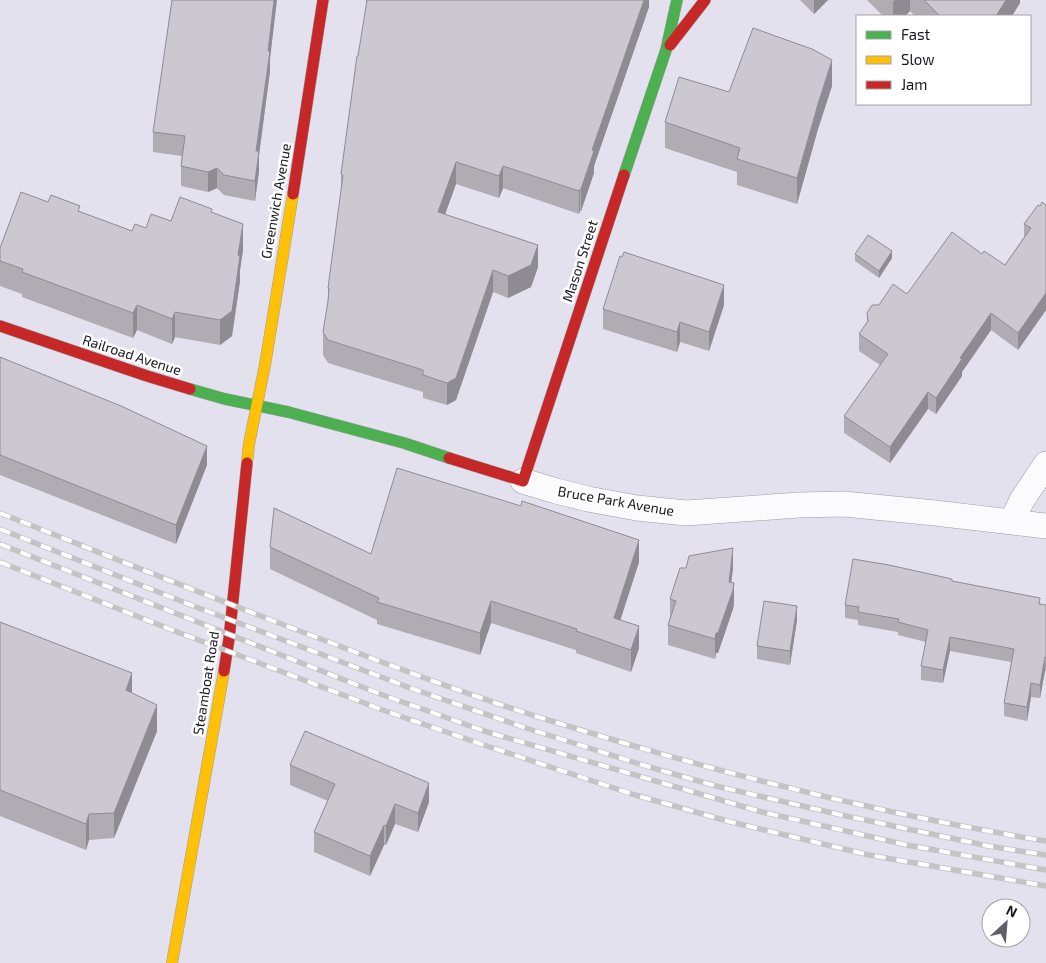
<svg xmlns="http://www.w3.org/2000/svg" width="1046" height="963" viewBox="0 0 1046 963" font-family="'Exo 2',sans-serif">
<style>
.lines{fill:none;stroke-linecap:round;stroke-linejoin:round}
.street-casing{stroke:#9d9ba5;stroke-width:26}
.fast-casing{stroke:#9d9ba5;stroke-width:12}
.slow-casing{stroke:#9d9ba5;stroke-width:12}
.jam-casing{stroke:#9d9ba5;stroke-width:12}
.street{stroke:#fbfafc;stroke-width:25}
.fast{stroke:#4caf50;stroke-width:11}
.slow{stroke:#ffc107;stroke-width:11}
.jam{stroke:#c62828;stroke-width:11}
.rail-casing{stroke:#c4c3c6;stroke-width:5.5}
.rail{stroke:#fff;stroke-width:4;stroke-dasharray:11;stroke-linecap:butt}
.wall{fill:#afacb4}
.shaded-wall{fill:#8e8c92}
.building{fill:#cbc8d1;stroke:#8e8c92}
.labels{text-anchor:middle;stroke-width:5;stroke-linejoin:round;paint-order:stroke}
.street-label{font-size:14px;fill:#19171f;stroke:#fff}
</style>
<rect width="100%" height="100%" fill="#e3e1ee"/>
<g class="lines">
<defs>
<path id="street" d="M523 481 556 491 588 499 637 508 686 513 799 505 844 504 935 513 1046 526
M1012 521 1022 500 1046 464"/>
<path id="fast" d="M624 175 666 50 677 0
M190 389 225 399 288 412 404 443 449 458"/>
<path id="slow" d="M247 463 249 444 265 365 293 194
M172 963 224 671"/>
<path id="jam" d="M670 45 705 0
M293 194 323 0
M0 326 147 376 190 389
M449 458 523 481 624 175
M224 671 229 639 247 463"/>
</defs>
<use href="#street" class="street-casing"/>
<use href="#fast" class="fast-casing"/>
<use href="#slow" class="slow-casing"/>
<use href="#jam" class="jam-casing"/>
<use href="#street" class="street"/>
<use href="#fast" class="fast"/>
<use href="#slow" class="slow"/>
<use href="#jam" class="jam"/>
<defs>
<path id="rail" d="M0 513C111 557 222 602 334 644 408 672 482 700 558 723 718 773 881 814 1046 841
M0 529 191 605 413 689 526 728 646 766 716 786 837 814 988 846 1046 855
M0 544 380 694 484 731 762 812 907 845 1046 870
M0 562 167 628 388 712 487 746 635 795 731 822 869 855 1046 886"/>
</defs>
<use href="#rail" class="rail-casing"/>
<use href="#rail" class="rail"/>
</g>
<path class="wall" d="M366 0H649V7L594 166V173L581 211H580L579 214 503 188 499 198 456 184 445 214 538 267 531 287 508 298 493 292 456 400 447 405 423 398V392L328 363 323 355V332L328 301V288L341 194V174L366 5Z
M800 0H828L814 14Z
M867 0H1020V3L1012 16H915L910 11 905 16H883Z
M275 10 270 59V71L259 155V171L255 201 224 195 217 188 208 192 181 186V166L182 156 153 152V132Z
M832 86 818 129 797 204 737 185V172L665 148V122Z
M48 202 80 212 132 231 146 228 171 221 212 212 243 250 240 270V281L232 336 220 345 175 337 172 344 137 330 133 338 22 297V294L0 286V248Z
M1046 205V310L1018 350 991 330 962 372V376L936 414 928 409 890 463 844 433V416L880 365 859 351V334L867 323V313L879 305 907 294 982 254 1005 265 1024 237V224L1040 206Z
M855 254 892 258 879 278 855 261Z
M724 305 709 351 680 342 677 352 603 329V309Z
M0 357 207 465 176 544 0 475Z
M270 547 371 554 639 562 620 620 639 648 631 672 576 653V650L491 623 480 655 377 624V620L270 569Z
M686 568H733L731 582 734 603 733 609 718 653H716L715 659 668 645V625L670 617V599Z
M952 581 1046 605V671H1045L1040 698 1031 697 1027 721 1004 716V703L1011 662 950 651 943 683 921 680V666L926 642 898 635V632L858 625V620L845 618V605Z
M797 620 790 665 757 659V646Z
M0 622 132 693 157 731 114 838 89 840 86 850 0 816Z
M290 765 429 802 418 832 395 824 386 845H384L370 876 314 852V832L328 801 290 785Z"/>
<path class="shaded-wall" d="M274 0H277L270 59V71L259 155V171L255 201V181L256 151Z
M644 0H649V7L594 166V173L581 211V189L592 150Z
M814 0H828L814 14Z
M895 0H910V11L905 16H893V2Z
M1006 0H1020V3L1012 16H996Z
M832 60V86L818 129 797 204V178L818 104Z
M456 162V184L438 234V212Z
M503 166V188L499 198V176Z
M217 168V188L208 192V172Z
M580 189V211L579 214V191Z
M243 224V250L240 270V281L232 336 220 345V320L238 255Z
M538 245V267L531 287 508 298V276Z
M892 251V258L879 278V271Z
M493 270V292L456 400 447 405V383Z
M724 285V305L709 351V332Z
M1046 293V310L1018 350V333Z
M137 305V330L133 338V313Z
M175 312V337L172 344V319Z
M991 313V330L962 372V376L936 414V398L960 358Z
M680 322V342L677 352V332Z
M928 392V409L890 463V447Z
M207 446V465L176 544V525Z
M639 540V562L614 640V618Z
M733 548V568L729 601 734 583V603L733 609 718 653H716L715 659V639L729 582Z
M491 601V623L480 655V633Z
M797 606V620L790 665V651Z
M639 626V648L631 672V650Z
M950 637V651L943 683V670Z
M1045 657V671L1040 698V685Z
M132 673V698L126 690Z
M1031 683V697L1027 721V707Z
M157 705V731L114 838V813Z
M429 783V802L418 832V813Z
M395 804V824L386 845V826Z
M89 814V840L86 850V824Z
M384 825V845L370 876V856Z"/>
<path class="building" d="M172 0H274L268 51H270L256 151H259L255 181 224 175 217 168 208 172 181 166 185 136 153 132Z
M367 0H644L592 150 594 151 581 189H580L579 191 503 166 499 176 456 162 438 212 538 245 531 265 508 276 493 270 456 378 447 383 423 375V370L328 340 323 332 328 301 329 288H328L343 175 341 174 357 56H358Z
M924 0H1006L996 16H940Z
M753 28 812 49 832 60 818 104 797 178 737 159 740 148 665 122 679 77 729 92Z
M21 192 48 202 51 195 80 206 78 211 132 231 135 224 146 228 151 214 171 221 180 197 212 209 211 212 243 224 238 255 240 256 232 311 220 320 175 312 172 319 137 305 133 313 22 272 23 269 0 261V248Z
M1042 202 1046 205V293L1018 333 991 313 960 358 962 359 936 398 928 392 890 447 844 416 888 354 859 334 868 321 867 313 872 305H879L893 284 907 294 952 232 982 254 984 251 1005 265 1031 228 1024 224 1038 205 1040 206Z
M868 235 892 251 879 271 855 254Z
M624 252 724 285 709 332 680 322 677 332 603 309 620 256 622 257Z
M0 357 121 406 207 446 176 525 0 455Z
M397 468 521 506 522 501 639 540 614 618 639 626 631 650 576 631 577 629 491 601 480 633 377 602 379 598 270 547 274 508 371 554Z
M733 548 729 582 734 583 733 590 718 633H716L715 639 668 625 676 601 670 599 680 568H686L689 556Z
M853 559 889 565 952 579V581L1040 598 1039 604 1046 605V658L1045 657 1040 685 1031 683 1027 707 1004 703 1014 649 950 637 943 670 921 666 928 630 898 622 899 619 858 612 859 607 845 605Z
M764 601 797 606 790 651 757 646Z
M0 622 132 673 126 690 157 705 114 813 89 814 86 824 0 790Z
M305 731 429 783 418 813 395 804 386 826 384 825 370 856 314 832 335 784 290 765Z"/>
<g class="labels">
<g class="street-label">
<text transform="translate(276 201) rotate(-80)" y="5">Greenwich Avenue</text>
<text transform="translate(580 261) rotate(-72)" y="5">Mason Street</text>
<text transform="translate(132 355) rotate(18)" y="5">Railroad Avenue</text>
<text transform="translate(616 501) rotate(10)" y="5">Bruce Park Avenue</text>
<text transform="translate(206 683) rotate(-81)" y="5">Steamboat Road</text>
</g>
</g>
<rect x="856" y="15" width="175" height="90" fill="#ffffff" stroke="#a3a2a5"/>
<rect x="866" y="31" width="25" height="8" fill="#4caf50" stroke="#a3a2a5"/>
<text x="901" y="40" font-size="15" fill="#19171f">Fast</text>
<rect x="866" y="56" width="25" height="8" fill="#ffc107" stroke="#a3a2a5"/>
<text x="901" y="65" font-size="15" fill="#19171f">Slow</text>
<rect x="866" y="81" width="25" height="8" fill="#c62828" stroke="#a3a2a5"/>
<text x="901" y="90" font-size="15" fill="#19171f">Jam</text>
<g transform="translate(1006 923) rotate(26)"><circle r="24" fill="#ffffff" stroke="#a3a2a5"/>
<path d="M0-4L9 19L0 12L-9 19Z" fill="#605e67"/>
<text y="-8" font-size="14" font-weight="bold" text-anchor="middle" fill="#19171f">N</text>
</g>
</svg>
